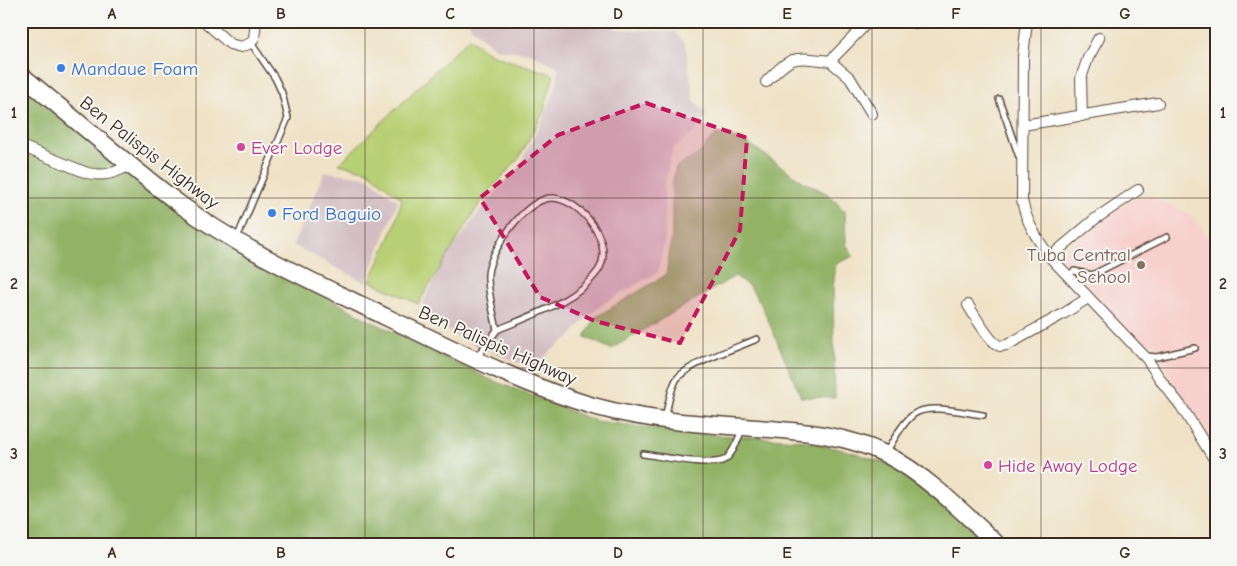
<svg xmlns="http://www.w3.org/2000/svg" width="1237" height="566" viewBox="0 0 1237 566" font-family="'Comic Neue',sans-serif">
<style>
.built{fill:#f7d0cd}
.industrial{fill:#d2bec3}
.green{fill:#b8d075;stroke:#7a7d4a}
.forest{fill:#92b266;stroke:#666e42}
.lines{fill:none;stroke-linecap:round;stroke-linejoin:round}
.lane-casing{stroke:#564637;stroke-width:8}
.street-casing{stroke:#564637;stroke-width:12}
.primary-casing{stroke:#564637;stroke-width:19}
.lane{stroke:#fff;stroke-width:5}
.street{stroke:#fff;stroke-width:10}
.primary{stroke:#fff;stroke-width:16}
.marked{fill:#c2185b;fill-opacity:0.2;stroke:#c2185b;stroke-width:4;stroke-dasharray:10 6;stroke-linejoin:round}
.grid{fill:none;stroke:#3b2a1e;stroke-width:1;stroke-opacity:0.55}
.shop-dot{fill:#3f7fe0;stroke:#f6f6f2;stroke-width:2}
.hotel-dot{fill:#d1479c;stroke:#f6f6f2;stroke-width:2}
.education-dot{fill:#8d6e63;stroke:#f6f6f2;stroke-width:2}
.labels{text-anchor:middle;stroke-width:4;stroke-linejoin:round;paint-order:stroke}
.shop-label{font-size:19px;fill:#366cbe;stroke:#f6f6f2;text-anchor:start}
.hotel-label{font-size:19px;fill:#b23c85;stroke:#f6f6f2;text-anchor:start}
.street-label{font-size:19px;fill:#3b2a1e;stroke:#f6f6f2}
.education-label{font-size:19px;fill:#785e54;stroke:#f6f6f2;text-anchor:end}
.neatline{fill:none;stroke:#3b2a1e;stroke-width:2}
.grid-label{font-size:16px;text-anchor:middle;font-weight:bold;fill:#3b2a1e}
</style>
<rect width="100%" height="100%" fill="#f6f6f2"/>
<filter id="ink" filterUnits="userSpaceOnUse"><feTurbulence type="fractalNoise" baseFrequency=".02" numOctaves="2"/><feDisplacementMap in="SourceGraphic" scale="10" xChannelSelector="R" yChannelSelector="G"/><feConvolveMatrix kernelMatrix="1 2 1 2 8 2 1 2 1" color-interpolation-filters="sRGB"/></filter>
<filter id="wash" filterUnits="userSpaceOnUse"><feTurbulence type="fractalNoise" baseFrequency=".0096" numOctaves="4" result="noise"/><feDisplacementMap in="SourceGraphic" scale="20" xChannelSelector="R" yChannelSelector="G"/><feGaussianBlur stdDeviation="1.12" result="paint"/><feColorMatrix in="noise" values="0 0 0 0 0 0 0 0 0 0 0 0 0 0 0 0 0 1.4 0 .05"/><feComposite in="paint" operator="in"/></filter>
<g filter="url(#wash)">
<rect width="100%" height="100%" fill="#efe2c6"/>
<path class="built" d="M1152 197 1184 211 1199 223 1216 251V447L1172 381 1154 345 1138 341 1124 329 1074 275 1058 255 1107 216 1134 198Z"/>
<path class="industrial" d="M469 21H599L619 29 675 32 685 43 694 100 707 115 693 134 673 148 664 185 665 237 658 272 606 302 586 318 570 337 552 350 532 368 474 345 418 314 443 262 480 211 519 166 541 123 557 85 558 67 530 53 496 49 471 27Z
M325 172 367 177 398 201 366 283 293 245Z"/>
<path class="green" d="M469 38 490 54 554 75 544 111 519 158 483 198 418 304 370 281 394 228 402 199 368 171 339 164Z"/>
<path class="forest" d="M21 81 309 287 365 318 489 379 596 421 695 434 800 440 852 452 896 467 913 477 990 545H21Z
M716 134 742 139 804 182 828 194 845 211 846 244 853 256 836 264 833 288 835 398 801 397 761 304 750 287 735 276 611 349 585 337 596 317 666 275 672 237V184L676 167 699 154Z"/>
</g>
<g filter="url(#ink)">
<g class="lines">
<defs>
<path id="lane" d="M999 99 1019 157
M237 238 288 118 282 93 275 78 251 43
M1068 275 1074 271 1092 275 1167 237
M1146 356 1157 357 1195 348
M477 357 497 330C494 314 487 290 488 274 490 250 527 196 553 198 582 200 616 245 598 271 577 301 530 316 497 330
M665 418C668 405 670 391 676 380 686 364 739 347 757 339
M887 451C894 439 903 422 914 414 929 403 966 413 983 415
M643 454C659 456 712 467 724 460 733 455 738 439 742 430"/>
<path id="street" d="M204 21 230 44 241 47 251 43 254 38 256 21
M1027 21 1023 57 1022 200C1026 222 1037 239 1050 257L1147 359 1162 382 1181 406 1216 462
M915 23 918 21
M830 61 850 78 872 114
M766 82C793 54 794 57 830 61L869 21
M1082 116 1081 78 1088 58 1099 38
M1023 125 1158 103
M21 146 87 173C105 177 115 173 130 165
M1050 257 1095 219 1138 190
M968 305C973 313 991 344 1000 346 1002 346 1005 345 1007 345L1063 314 1088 298"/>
<path id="primary" d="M21 75C74 118 126 164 181 205 244 251 316 283 386 317 448 346 509 378 574 400 629 419 687 423 744 427 791 431 842 432 885 454 925 474 965 514 998 545"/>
</defs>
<use href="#lane" class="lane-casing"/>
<use href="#street" class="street-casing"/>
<use href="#primary" class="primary-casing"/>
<use href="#lane" class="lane"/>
<use href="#street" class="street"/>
<use href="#primary" class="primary"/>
</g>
</g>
<path class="marked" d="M646 103 747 138 740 230 680 343 595 321 540 297 480 198 558 135Z"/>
<path class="grid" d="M196 21V545M365 21V545M534 21V545M703 21V545M872 21V545M1041 21V545M21 198H1216M21 368H1216"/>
<g class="shop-dot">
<circle cx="61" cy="68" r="5"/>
<circle cx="272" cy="213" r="5"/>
</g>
<g class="hotel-dot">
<circle cx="241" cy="147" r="5"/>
<circle cx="988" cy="465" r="5"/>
</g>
<circle class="education-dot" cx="1141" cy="265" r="5"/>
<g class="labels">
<g class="shop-label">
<text x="71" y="75">Mandaue Foam</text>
<text x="282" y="220">Ford Baguio</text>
</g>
<g class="hotel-label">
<text x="251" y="154">Ever Lodge</text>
<text x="998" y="472">Hide Away Lodge</text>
</g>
<g class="street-label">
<text transform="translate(150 152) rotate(38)" y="7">Ben Palispis Highway</text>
<text transform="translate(498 345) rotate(24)" y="7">Ben Palispis Highway</text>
</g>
<g class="education-label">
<text x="1131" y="261">Tuba Central<tspan x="1131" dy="22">School</tspan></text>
</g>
</g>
<rect width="1237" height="566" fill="none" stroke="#f6f6f2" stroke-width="55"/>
<rect x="28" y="28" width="1182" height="510" class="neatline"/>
<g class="grid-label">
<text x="112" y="19">A</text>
<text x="281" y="19">B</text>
<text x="450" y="19">C</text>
<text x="618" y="19">D</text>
<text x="787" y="19">E</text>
<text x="956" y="19">F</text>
<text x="1125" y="19">G</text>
<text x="14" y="118">1</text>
<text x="1223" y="118">1</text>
<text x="14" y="289">2</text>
<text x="1223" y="289">2</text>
<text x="14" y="459">3</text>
<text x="1223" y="459">3</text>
<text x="112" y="558">A</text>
<text x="281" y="558">B</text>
<text x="450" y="558">C</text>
<text x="618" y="558">D</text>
<text x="787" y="558">E</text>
<text x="956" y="558">F</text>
<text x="1125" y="558">G</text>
</g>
</svg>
